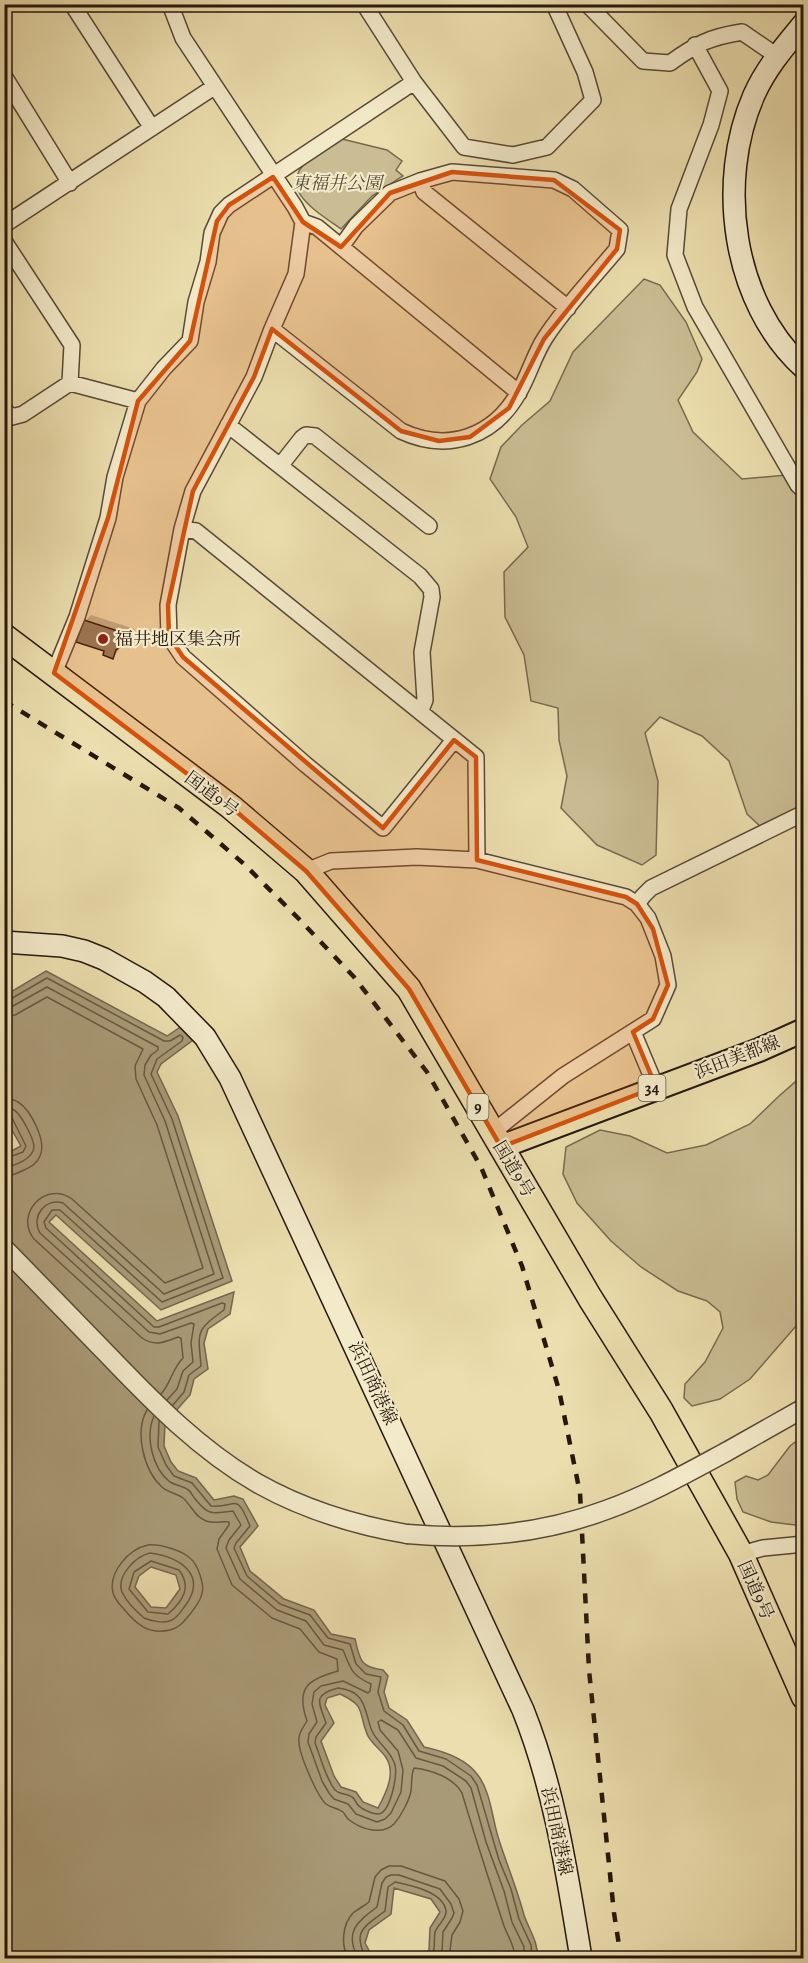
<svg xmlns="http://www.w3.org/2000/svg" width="808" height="1963" viewBox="0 0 808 1963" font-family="Alegreya,'Noto Serif JP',serif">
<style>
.green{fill:#cabc93;stroke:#786a50;stroke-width:1.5}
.water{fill:#a99a77;stroke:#75664d;stroke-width:1.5;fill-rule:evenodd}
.shadow{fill:#0003}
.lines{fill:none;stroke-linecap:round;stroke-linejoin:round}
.shore{stroke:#685842;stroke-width:1.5}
.building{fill:#8d7e61;stroke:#26170d;stroke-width:1.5}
.minor-casing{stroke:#584935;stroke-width:18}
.tertiary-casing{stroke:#584935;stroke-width:21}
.secondary-casing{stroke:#26170d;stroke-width:24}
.primary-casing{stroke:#26170d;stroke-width:26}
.trunk-casing{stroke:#26170d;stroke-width:27}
.minor{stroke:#f3eaca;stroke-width:15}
.tertiary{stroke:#f3eaca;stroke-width:18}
.secondary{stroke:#f3eaca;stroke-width:21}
.primary{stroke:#ecdeae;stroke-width:22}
.trunk{stroke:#ecdeae;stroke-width:24}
.rail{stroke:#26170d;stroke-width:4.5;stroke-dasharray:10 10;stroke-linecap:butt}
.tertiary-bridge-casing{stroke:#584935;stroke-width:21;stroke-linecap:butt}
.tertiary-bridge{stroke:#f3eaca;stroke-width:18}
.marked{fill:#d5520c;fill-opacity:0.2;stroke:#d5520c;stroke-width:4.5;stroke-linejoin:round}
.poi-dot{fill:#8f2418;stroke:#f3eaca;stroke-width:2}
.labels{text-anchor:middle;stroke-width:4.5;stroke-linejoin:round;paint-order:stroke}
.shield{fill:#f3eaca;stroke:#645646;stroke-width:1.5}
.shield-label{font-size:16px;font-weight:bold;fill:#26170d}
.park-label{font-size:18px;font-style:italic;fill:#574935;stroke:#f3eaca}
.poi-label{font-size:18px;fill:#26170d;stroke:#f3eaca;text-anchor:start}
.street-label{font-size:18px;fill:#26170d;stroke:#f3eaca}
</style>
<rect width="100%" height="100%" fill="#ecdeae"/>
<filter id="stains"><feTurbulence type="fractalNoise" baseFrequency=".00333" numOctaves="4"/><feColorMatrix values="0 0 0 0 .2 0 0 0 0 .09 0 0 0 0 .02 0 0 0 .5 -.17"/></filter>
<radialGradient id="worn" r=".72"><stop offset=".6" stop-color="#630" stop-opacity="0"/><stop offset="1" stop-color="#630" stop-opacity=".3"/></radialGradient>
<path class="green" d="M342 139 387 150 402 161 396 170 403 176 372 196 341 229C319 213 273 188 310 159 320 151 331 145 342 139Z
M644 279 660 285 686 322 702 359 697 372 678 400 693 432 742 479 787 475 803 500V806L761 827 747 814 729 761 702 736 660 717 645 733 658 781 656 855 642 865 597 845 561 808 567 776 559 740 558 708 531 701 524 655 505 617 504 572 528 547 516 517 490 479 501 447 522 425 550 401 573 352Z
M803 1075V1318L750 1379 720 1399 692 1406 684 1398 685 1384 705 1362 723 1328 720 1312 707 1301 678 1291 641 1267 611 1241 577 1203 563 1174 566 1147 600 1130 630 1136 667 1153 706 1145 750 1124 778 1097Z
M803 1436V1526L771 1522 743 1512 737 1499 735 1482 746 1476 758 1480 768 1475 790 1446Z"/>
<path class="water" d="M46 971 167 1036 182 1026 193 1040 161 1064 157 1072 178 1116 232 1281 161 1310 56 1215 49 1222 157 1321 234 1292 230 1314 208 1329 204 1343 208 1369 194 1379 190 1395 165 1423 164 1446 171 1462 178 1471 196 1478 214 1500 234 1496 243 1499 258 1526 240 1547 250 1571 284 1599 314 1610 331 1634 355 1639C360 1660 360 1667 383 1670L388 1676 384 1692 389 1708 407 1720 424 1747C443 1751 465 1758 477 1774 491 1791 492 1819 499 1840 507 1865 517 1889 524 1915 530 1932 537 1939 538 1958H420L429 1950 430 1928 440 1912 431 1899 394 1888 391 1914 369 1930 365 1943 372 1956 376 1958H5L4 1155 21 1146 5 1118 4 996ZM151 1567 176 1575 180 1589 166 1608 151 1607 135 1587 139 1576ZM340 1694C366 1706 358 1711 367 1734 370 1742 379 1748 385 1756 397 1772 386 1793 378 1808L363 1802 356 1792 341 1787 334 1776 321 1741 334 1723 325 1705 327 1698Z"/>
<path class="shadow" d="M91 615 135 629 132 639 126 645H121L118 651 113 657 106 650 85 621Z"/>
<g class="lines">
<path class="shore" d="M4 1000H9L47 978 164 1041H170L180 1035 183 1037 182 1041 157 1059 151 1074 172 1119 223 1278 162 1302 60 1210H52L44 1222 46 1228 154 1327H159L222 1303 225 1304 224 1310C195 1331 198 1331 201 1366L189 1375 184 1392 173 1405
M4 1008 13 1006 47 987 158 1047V1050L151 1055 145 1065 144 1075 165 1121 214 1274 164 1294 63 1203C46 1197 30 1217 40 1233L149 1332 160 1334 191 1323 194 1324 191 1343 193 1362 183 1371 177 1389 167 1400
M4 1017 15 1015 47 997 143 1049 135 1066 136 1079 157 1125 203 1268 165 1283 72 1199C46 1180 14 1214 34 1239L142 1338C155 1347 165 1342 178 1337L181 1338 183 1358C172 1369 171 1383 161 1394
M4 1099C10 1099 14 1099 18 1102 31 1110 47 1142 40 1156 37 1164 30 1167 22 1171 16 1174 11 1176 4 1176
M4 1108C9 1108 10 1108 14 1110 21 1114 34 1139 34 1147 33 1159 15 1166 4 1167
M4 1115 12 1118 26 1146 23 1152 4 1159
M147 1410C134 1432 144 1471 162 1487 168 1493 177 1493 183 1498 191 1505 195 1517 206 1521 214 1524 222 1521 229 1522V1525L219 1539 217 1549 232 1585 272 1618 300 1629 319 1652 337 1659 338 1671C309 1679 295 1687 307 1721 303 1728 298 1733 299 1742 299 1754 317 1796 326 1804 331 1808 338 1808 343 1812 345 1814 346 1817 348 1819 360 1829 382 1836 394 1824 401 1816 409 1801 411 1791 412 1783 411 1775 414 1768 431 1770 453 1777 462 1793 475 1837 489 1880 503 1923 507 1936 515 1945 515 1958
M154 1416C145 1436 152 1468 170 1482 175 1485 182 1486 187 1489 191 1491 193 1497 196 1500 210 1517 213 1513 233 1511L241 1525 229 1540 226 1548 240 1579 277 1610 306 1621 324 1645 343 1650C351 1669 351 1675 371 1684L370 1691 368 1693 343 1681 321 1686 314 1692 312 1704 317 1722 309 1734 308 1742 322 1781 329 1793 334 1799 348 1804 356 1814 377 1822 385 1819 391 1813 401 1792 403 1770 398 1751 380 1730 378 1722 381 1720 398 1730 416 1758 443 1766 466 1781 471 1788 486 1842 504 1891 512 1922 524 1947V1958
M159 1421 158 1447 166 1465 174 1476 192 1483 211 1506C237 1508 236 1491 250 1526L236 1543 234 1548 247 1576 280 1604 310 1615 328 1638 350 1644 356 1664 366 1674 381 1677 378 1692 384 1711 403 1725 419 1751 446 1759 471 1776 477 1785 499 1860 511 1889 519 1919 531 1945 532 1958
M148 1545C160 1544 182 1550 191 1559 196 1563 198 1569 200 1575 202 1581 204 1587 202 1593 201 1601 195 1607 191 1613 185 1620 180 1628 170 1630 148 1635 136 1624 123 1608 119 1604 115 1599 113 1593 108 1572 129 1549 148 1545Z
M150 1553C180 1557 208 1575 185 1606 181 1611 178 1617 172 1620 165 1624 151 1621 144 1618 137 1612 126 1601 122 1592 116 1576 136 1556 150 1553Z
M151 1561 179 1570C192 1587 183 1601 168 1614L148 1612 129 1589 134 1572Z
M338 1688C367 1691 364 1711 372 1731 378 1744 391 1750 395 1765 398 1775 390 1814 378 1814 372 1814 361 1809 357 1804 356 1802 354 1798 352 1797 346 1793 340 1795 335 1790 325 1777 321 1758 315 1743L316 1737 326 1723C319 1702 312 1695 338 1688Z
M348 1958C341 1945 342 1925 353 1913 358 1909 364 1906 369 1902L375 1877 381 1870 389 1866H401L445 1881 459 1899 463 1911 460 1922 452 1935 449 1958
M358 1958C344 1932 357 1922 377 1907L382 1883 386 1877 391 1875H399L440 1889 451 1904 454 1913 452 1918 443 1932 442 1952 439 1958
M366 1958C352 1931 364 1927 385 1911L388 1887 395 1882C410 1885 444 1892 446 1911 447 1919 437 1925 435 1932 433 1943 437 1950 429 1958"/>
</g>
<path class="building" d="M84 620 130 635 127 646 123 645 116 650 113 659 103 655 104 651 76 642Z"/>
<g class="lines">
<defs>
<path id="minor" d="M72 4 152 128
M170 4 183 38 295 207 303 222 296 274 272 329 254 377 193 491 182 529 168 605 169 636 183 657 305 764 383 828 454 740
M587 4 643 61 670 63C696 44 710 37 742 32L777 56
M695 45 720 91 711 125 679 209 675 255 695 307 798 485 804 491
M4 76 70 183
M414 82 464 147 513 155 547 147 593 100 585 72 554 4
M420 181 424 192 568 308
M303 222 317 227 519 393
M4 225 214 87
M4 241 72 345 70 383
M272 329 401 431C448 453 494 437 519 392 529 375 534 355 545 338 565 307 593 278 617 249L620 230 573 189 554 180 452 172 420 181 390 193 356 226 341 247
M4 410 12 417 23 414 70 383 138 401
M228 425 420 576 431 589 432 597 422 652 425 700 420 712
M280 466 302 438 306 435 315 436 429 526
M182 529 196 531 476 757 477 860
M54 673 77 617 108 518 115 477 138 401 164 368 190 341 196 302 208 262 212 233 221 213 229 205 414 82 364 4
M306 871 331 861 417 857 477 860 626 897 637 904 648 918 663 956 668 985 653 1019 563 1076 493 1132
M637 904 643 896 651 888 804 813
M633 1032 656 1087
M741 1554 763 1548 804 1544"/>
<path id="tertiary" d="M4 1248C39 1284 74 1320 109 1356 154 1403 200 1450 257 1483 303 1509 355 1525 407 1534
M726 1452 804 1408"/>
<path id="secondary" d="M804 23C785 46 766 68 754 95 716 182 732 303 804 368
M4 942 62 946 84 951 104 959 145 982 166 997 205 1037 230 1078 523 1710C555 1790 567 1874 581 1958"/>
<path id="primary" d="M501 1147 759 1050 804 1030"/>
<path id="trunk" d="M4 636 231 807 306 871 409 989 590 1298 661 1411 741 1554 804 1697"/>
</defs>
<use href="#minor" class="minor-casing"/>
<use href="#tertiary" class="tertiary-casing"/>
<use href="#secondary" class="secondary-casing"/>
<use href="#primary" class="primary-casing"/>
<use href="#trunk" class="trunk-casing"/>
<use href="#minor" class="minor"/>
<use href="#tertiary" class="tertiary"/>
<use href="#secondary" class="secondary"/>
<use href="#primary" class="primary"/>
<use href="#trunk" class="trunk"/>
<path class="rail" d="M4 701 179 808 244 864 299 919 354 977 427 1072 481 1167 522 1266 559 1390 580 1493 589 1670 614 1913 621 1958"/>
<defs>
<path id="tertiary-bridge" d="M407 1534C474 1540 542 1534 606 1510 648 1495 687 1473 726 1452"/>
</defs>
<use href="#tertiary-bridge" class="tertiary-bridge-casing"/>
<use href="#tertiary-bridge" class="tertiary-bridge"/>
</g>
<path class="marked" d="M452 172 554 180 620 230 617 249 544 339 509 408 470 437 439 441 401 431 272 329 254 377 193 491 168 605 169 636 183 657 383 828 454 740 476 757 477 860 626 897 637 904 653 929 668 985 653 1019 633 1032 656 1087 501 1147 409 989 306 871 231 807 54 673 108 518 138 401 190 341 217 221 229 205 273 177 303 222 341 247 390 193Z"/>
<circle class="poi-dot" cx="103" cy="639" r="6"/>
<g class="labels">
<g class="shield">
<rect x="638.5" y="1075" width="27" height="26" rx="4.5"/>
<rect x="467.5" y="1094" width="21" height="26" rx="4.5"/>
</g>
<g class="shield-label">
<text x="652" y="1094">34</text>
<text x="478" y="1113">9</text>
</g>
<g class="park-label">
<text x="337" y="189">東福井公園</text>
</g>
<g class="poi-label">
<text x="115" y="645">福井地区集会所</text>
</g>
<g class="street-label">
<text transform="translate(212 794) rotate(37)" y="6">国道9号</text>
<text transform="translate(737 1057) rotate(-21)" y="6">浜田美都線</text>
<text transform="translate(514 1169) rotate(59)" y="6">国道9号</text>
<text transform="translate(373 1383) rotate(65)" y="6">浜田商港線</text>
<text transform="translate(756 1590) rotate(66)" y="6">国道9号</text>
<text transform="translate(557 1831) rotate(78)" y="6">浜田商港線</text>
</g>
</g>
<rect width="808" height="1963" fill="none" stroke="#ecdeae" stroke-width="24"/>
<rect x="6" y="6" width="796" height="1951" fill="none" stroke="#26170d" stroke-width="3"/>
<rect x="12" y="12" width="784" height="1939" fill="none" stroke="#26170d" stroke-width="1.5"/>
<rect width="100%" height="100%" filter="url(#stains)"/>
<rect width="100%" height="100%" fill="url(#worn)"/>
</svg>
